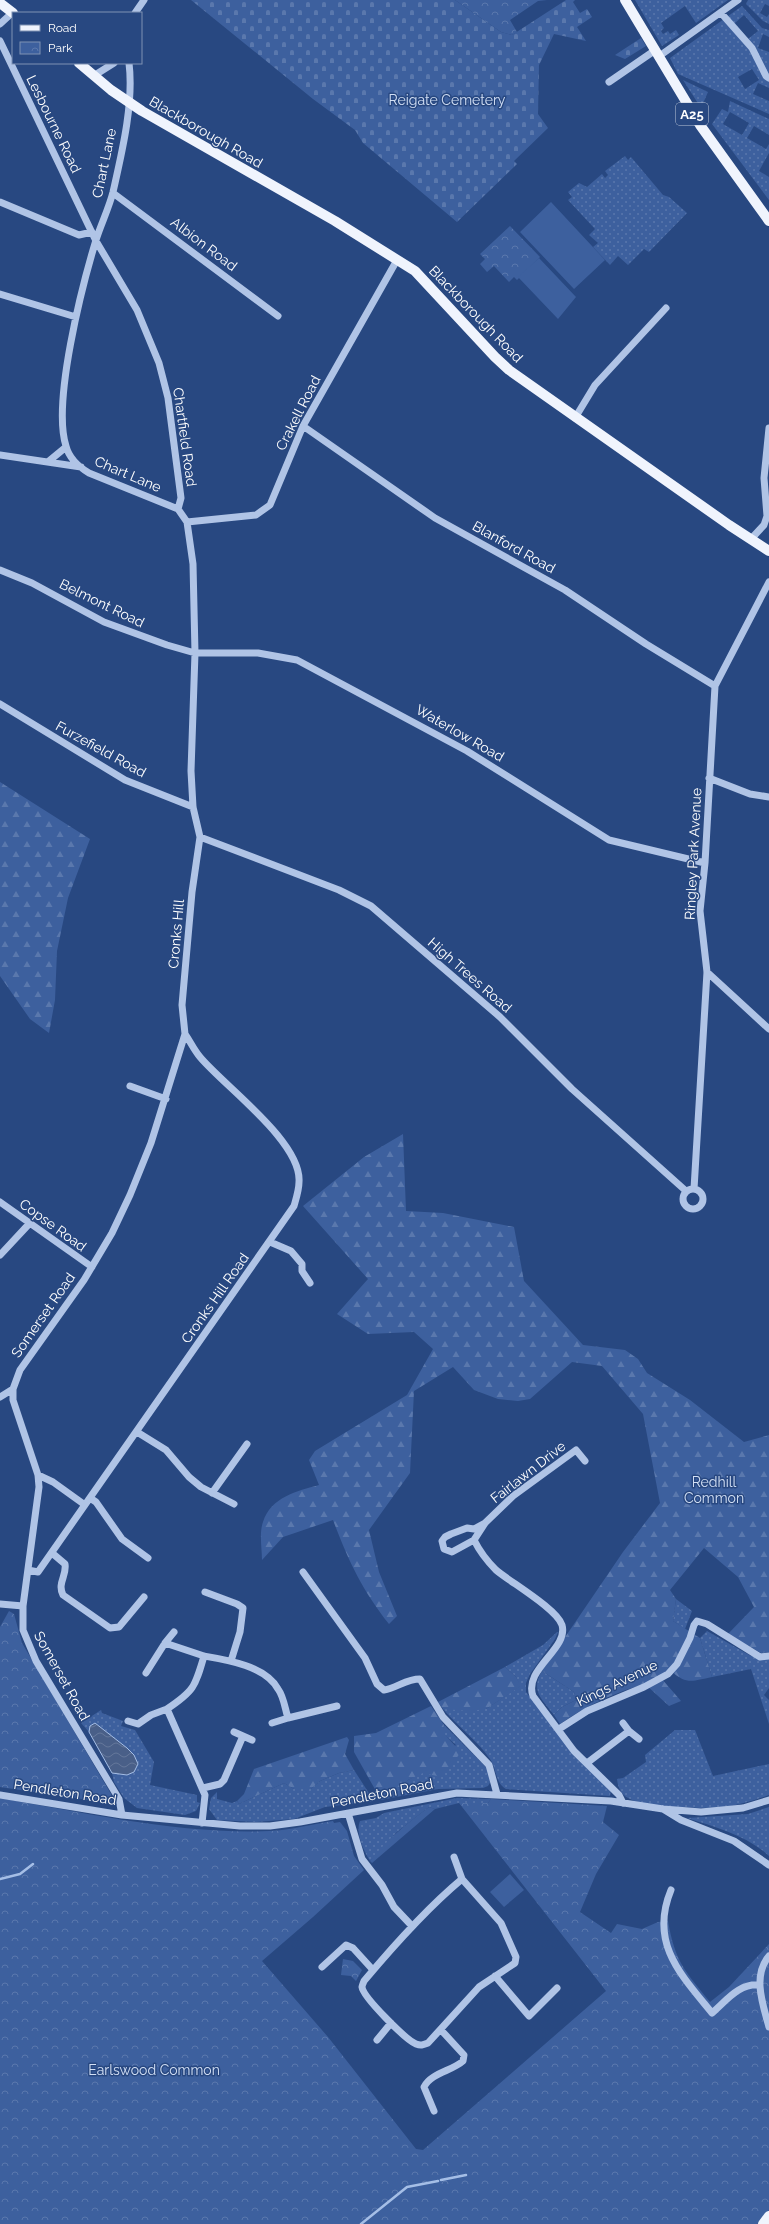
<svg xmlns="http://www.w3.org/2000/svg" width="769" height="2224" viewBox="0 0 769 2224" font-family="Raleway,sans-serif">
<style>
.grass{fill:url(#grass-dots);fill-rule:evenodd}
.forest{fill:url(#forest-firs)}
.cemetery{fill:url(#cemetery-stones)}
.park{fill:url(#park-crowns)}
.pitch{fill:#3d609e}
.water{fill:url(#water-waves);stroke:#a5bee6}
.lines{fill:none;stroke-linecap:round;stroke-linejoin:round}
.stream{stroke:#a5bee6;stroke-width:2.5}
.minor{stroke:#b0c4e6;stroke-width:7}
.major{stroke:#f0f4fd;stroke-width:10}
.labels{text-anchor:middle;stroke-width:3;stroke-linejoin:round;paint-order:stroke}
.shield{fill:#284881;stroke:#bec8d9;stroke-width:1}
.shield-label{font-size:13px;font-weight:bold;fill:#fff}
.park-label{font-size:14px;fill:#d3e0f5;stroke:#284881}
.street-label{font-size:14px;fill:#fff;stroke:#284881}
</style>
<defs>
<pattern id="grass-dots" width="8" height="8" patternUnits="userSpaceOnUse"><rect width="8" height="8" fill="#3d609e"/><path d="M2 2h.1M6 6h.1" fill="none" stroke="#5a78ad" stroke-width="1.8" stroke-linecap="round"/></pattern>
<pattern id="forest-firs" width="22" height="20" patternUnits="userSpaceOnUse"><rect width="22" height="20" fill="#3d609e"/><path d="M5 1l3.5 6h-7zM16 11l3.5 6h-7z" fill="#5a78ad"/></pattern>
<pattern id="cemetery-stones" width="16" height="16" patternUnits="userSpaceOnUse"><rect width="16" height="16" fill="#3d609e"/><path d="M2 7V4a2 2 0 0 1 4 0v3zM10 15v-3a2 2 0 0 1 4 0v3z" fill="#5a78ad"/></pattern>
<pattern id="park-crowns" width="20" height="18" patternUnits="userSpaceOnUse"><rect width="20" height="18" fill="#3d609e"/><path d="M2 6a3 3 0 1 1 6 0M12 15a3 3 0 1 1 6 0" fill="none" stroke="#5a78ad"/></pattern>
<pattern id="water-waves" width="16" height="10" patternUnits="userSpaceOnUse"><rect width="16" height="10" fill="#495f88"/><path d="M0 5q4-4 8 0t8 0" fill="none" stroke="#64779a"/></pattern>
</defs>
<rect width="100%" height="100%" fill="#284881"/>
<path class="grass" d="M635 0H728L696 23 685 6 661 23 664 28 661 31 663 34 668 31 670 34 676 30 679 35 662 46Z
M748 0H769V6L765 4 760 13 767 17 769 14V24L763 21 746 4Z
M742 6 762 28 769 30V37L763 34 758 48 769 52V88L758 83 753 94 769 101V114L678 74 670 58ZM744 15 758 31 748 39 735 23ZM752 69 759 80 745 89 738 77Z
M683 80 708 92 701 108Z
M730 101 769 119V135L754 126 747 138 766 149 769 144V153L759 171 769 177V200L712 124 722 109 728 112ZM730 112 749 123 742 135 723 124Z
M625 156 628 160 631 157 663 195 669 197 687 213 649 252 644 249 628 265 618 256 610 265 593 247 598 243 589 235 595 229 568 200 572 197 568 192 579 183 587 187 602 174 605 178 608 175 605 171Z
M676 1599 692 1611 685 1629 673 1621Z
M707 1631 751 1656 769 1657V1688L764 1695 769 1700V1724L751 1669 712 1677 700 1638Z
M557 1632H558L555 1639 530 1674 526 1683V1692L558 1732 572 1754 611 1790 610 1796 506 1789C495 1783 497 1769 490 1759 479 1742 457 1726 443 1709H486L520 1686 516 1677 505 1667 543 1645Z
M542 1671 574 1692 576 1700 562 1707 554 1715C542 1699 530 1691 542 1671Z
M101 1710 102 1713 123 1721 121 1726 135 1730 154 1762 150 1785 197 1795V1802L200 1803 196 1811 185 1815 137 1808 124 1798 114 1782 112 1773 127 1775 134 1772V1755L95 1723 90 1726 89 1732 81 1723Z
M444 1725 487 1768 491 1781 488 1786 483 1788 438 1789 391 1798 408 1780 423 1772 456 1745 442 1733Z
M675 1730H695L713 1776 769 1764V1795C755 1800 740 1805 724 1807 704 1809 650 1808 632 1800 622 1796 618 1789 617 1779L623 1778 646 1762 645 1755Z
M354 1770 374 1801 325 1807 294 1819 256 1822 217 1820 209 1809 211 1798 217 1792V1799L232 1803 237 1801 239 1804 284 1783 294 1789H311L320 1781 339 1773Z
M457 1798 491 1799 488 1803H459L435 1809 429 1807 397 1832 370 1861C364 1851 355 1833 360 1821L376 1818 384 1813Z
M769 1807V1856C748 1836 715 1827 687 1818L748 1814Z"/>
<path class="forest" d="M0 782 90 839 68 898 57 951 55 1000 49 1033 30 1019 0 976Z
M403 1134 406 1211 443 1213 514 1227 524 1281 583 1345 625 1350 638 1359 647 1373 690 1400 744 1442 769 1435V1652L761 1653 728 1634 754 1607 738 1577 704 1548 670 1590 676 1599 673 1621 700 1638 712 1677C692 1681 687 1685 671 1671L661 1678 681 1701 669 1706 645 1684C616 1692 585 1706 560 1724L554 1715 562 1707 576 1700 574 1692 542 1671 623 1552 660 1503 643 1414 602 1366 572 1362 530 1399 518 1401 498 1399 474 1390 453 1367 414 1391 410 1473 369 1530 379 1572 397 1616 389 1624C362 1590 348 1560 333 1520L283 1537 262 1560C262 1548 259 1533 263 1522 271 1497 297 1491 319 1485L309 1460 315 1451 407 1395 433 1349 414 1332 368 1334 337 1314 368 1279 303 1206 364 1157Z
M505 1667 516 1677 521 1686 486 1709 470 1711 443 1709 438 1702Z
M431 1706 444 1725 443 1733 461 1752 442 1777 423 1773 408 1780 391 1798 381 1800 354 1752V1736L376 1733Z
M347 1737 349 1740 345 1754 354 1770 339 1773 320 1781 311 1789H294L284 1783 239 1804 237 1801 244 1794 254 1769Z
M429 1807 435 1809 372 1863 370 1861C387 1839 408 1823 429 1807Z"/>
<path class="cemetery" d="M191 0H455L501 32 512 35 566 0H575L573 2 580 13 587 9 592 17 577 27 586 41 554 34 539 65 538 114 548 128 514 161 517 164 457 222 363 143 355 130 313 99Z
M641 38 646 46 625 59 615 55Z"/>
<path class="park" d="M455 0H547L538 1 510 20 517 32 512 35 501 32Z
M510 226 540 257 517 280 514 277 509 282 494 266 487 272 480 264 485 259 480 254Z
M9 1611 14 1614 22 1643 111 1794 112 1801 109 1803 0 1787V1627Z
M0 1798C85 1813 184 1835 270 1831 291 1830 313 1824 333 1821L334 1823 340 1822 347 1831 354 1856 364 1870 313 1917 262 1961 328 2037 416 2149 423 2150 606 1991 459 1803H488L491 1799 607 1806 603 1822 619 1835 596 1874 580 1912 611 1933 617 1924 642 1929 658 1922 668 1921C675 1962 685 1971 710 2002L729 1987 769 1944V2224H0Z
M343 1959 353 1961 362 1970 356 1981 351 1976 341 1975Z"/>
<path class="pitch" d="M551 202 605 260 574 289 520 232Z
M539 258 576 297 558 319 518 277Z
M510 1874 524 1890 504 1907 490 1892Z"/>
<path class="water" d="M95 1723 127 1748 134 1755 138 1764 134 1772 127 1775 112 1773 89 1732 90 1726Z"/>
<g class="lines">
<path class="stream" d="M0 1879 20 1874 33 1864
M441 2180 466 2175
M361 2224 407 2187 438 2181"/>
<path class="minor" d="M135 13 144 0
M721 13 752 48 766 76 769 78
M0 24 12 13
M0 41 96 241 137 310 159 363 168 398 181 498 178 509
M658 57 738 0
M95 75 114 63
M609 82 654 51
M113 193 278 316
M0 202 79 235 92 232
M0 294 76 317
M575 418 595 385 666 308
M303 426 435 518 565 590 646 644 715 686
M0 455 81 467
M49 461 66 447
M187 522 256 515 270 505 303 426 397 260
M751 539 764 525 767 516 764 478 769 428
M0 570 32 583 104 622 167 645 195 653H258L297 660 467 751 609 840 705 863
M0 704 125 780 193 807
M709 778 750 794 769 797
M200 837 339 890 371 906 500 1017 572 1089 686 1191
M707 972 769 1029
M130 1086 166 1099
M683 1199a10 10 0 1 1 20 0a10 10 0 1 1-20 0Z
M694 1189 707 972 700 911 705 863 715 686 769 582
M0 1202 92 1267
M270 1242 291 1251 302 1264V1271L310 1283
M0 1255 29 1224
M0 1397 13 1389
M137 1432 166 1450 189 1477 201 1487 234 1504
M38 1475 53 1482 85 1505
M212 1493 247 1444
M90 1498 96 1502 122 1539 148 1558
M485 1523 474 1529 467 1528 451 1534 445 1537 442 1541 444 1549 452 1552 474 1540 485 1523 513 1496 576 1450 585 1461
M474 1540C479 1550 488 1562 496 1570 510 1582 557 1609 562 1625 569 1649 523 1669 533 1696L574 1751 619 1795 623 1803
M52 1553 65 1564C67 1576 57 1583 63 1595L110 1628 119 1627 144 1597
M28 1570 38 1572 294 1206C296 1199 299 1190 299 1182 302 1142 224 1086 200 1057 194 1050 190 1041 185 1034
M303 1572 365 1658 377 1684 384 1690C397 1688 406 1679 420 1679L443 1717 489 1765 497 1794
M205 1592 237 1604 243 1608 240 1632 231 1661
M0 1604 23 1606
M165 1643 174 1632
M146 1673 165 1643 204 1656
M128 1721 138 1724 151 1715 167 1709
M272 1723 288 1718
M559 1729 587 1711 644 1687 668 1674 677 1664 690 1638 694 1625 697 1621 707 1624 760 1657 769 1656
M629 1731 639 1739
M234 1732 243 1736
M587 1763 629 1731 623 1723
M203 1788 220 1784 224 1780 243 1736 252 1740
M0 1795 122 1815 240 1826H270L300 1822 457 1793 611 1801 663 1809 701 1812 743 1808 769 1800
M663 1809 681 1820 734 1841 769 1865
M348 1813 362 1859 382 1885 394 1907 412 1926
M122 1815 119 1799 36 1661 23 1630V1606L39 1487 38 1475 13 1400V1389L20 1370 84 1280 112 1233 130 1195 151 1143 185 1034 182 1005 192 892 200 837 193 807 191 771 195 653 193 564 187 522 178 509 89 473C79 467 69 458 66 446 52 403 82 286 96 240 101 224 109 208 113 192 122 152 134 103 129 63
M202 1823 205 1795 167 1709C194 1691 195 1687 204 1656 228 1660 265 1666 278 1689 284 1697 285 1709 288 1718L337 1706
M454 1857 462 1879
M462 1879 501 1923 516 1957 515 1963 479 1987 428 2043C423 2045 421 2046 416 2044 406 2040 363 1997 362 1987 362 1986 364 1981 364 1981 395 1944 426 1909 462 1879Z
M671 1890C649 1943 681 1975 712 2013 727 2000 739 1983 760 1985
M769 1956C752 1976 763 2005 769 2027
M322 1967 346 1945 353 1948 373 1970
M495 1976 529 2016 557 1988
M377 2040 391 2023
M434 2111 424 2087C431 2073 452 2071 463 2061L464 2055 441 2030"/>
<path class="major" d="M625 0 700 125 769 221
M0 3 13 13
M79 63 111 90 142 111 335 221 415 271 495 357 509 370 729 525 769 551
M763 2224 769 2216"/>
</g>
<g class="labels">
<rect class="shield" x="676" y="103" width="32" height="22" rx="3"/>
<g class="shield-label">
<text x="692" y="119">A25</text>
</g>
<g class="park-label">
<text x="447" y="105">Reigate Cemetery</text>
<text x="714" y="1487">Redhill<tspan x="714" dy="16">Common</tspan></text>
<text x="154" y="2075">Earlswood Common</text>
</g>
<g class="street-label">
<text transform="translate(54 124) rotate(64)" y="5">Lesbourne Road</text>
<text transform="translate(206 132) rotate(30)" y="5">Blackborough Road</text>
<text transform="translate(104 163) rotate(-78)" y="5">Chart Lane</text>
<text transform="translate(204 244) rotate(37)" y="5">Albion Road</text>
<text transform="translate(476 314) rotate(46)" y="5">Blackborough Road</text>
<text transform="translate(298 413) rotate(-63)" y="5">Crakell Road</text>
<text transform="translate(185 437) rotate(82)" y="5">Chartfield Road</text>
<text transform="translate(128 474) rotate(23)" y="5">Chart Lane</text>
<text transform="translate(514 547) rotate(29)" y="5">Blanford Road</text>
<text transform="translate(102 603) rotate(26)" y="5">Belmont Road</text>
<text transform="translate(460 733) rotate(30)" y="5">Waterlow Road</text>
<text transform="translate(101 749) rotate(29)" y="5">Furzefield Road</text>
<text transform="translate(693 854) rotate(-87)" y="5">Ringley Park Avenue</text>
<text transform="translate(176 934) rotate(-85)" y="5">Cronks Hill</text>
<text transform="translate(470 975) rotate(41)" y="5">High Trees Road</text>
<text transform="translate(53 1225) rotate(36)" y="5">Copse Road</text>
<text transform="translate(215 1298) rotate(-55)" y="5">Cronks Hill Road</text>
<text transform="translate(43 1315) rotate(-55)" y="5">Somerset Road</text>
<text transform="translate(528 1472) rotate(-38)" y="5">Fairlawn Drive</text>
<text transform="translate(62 1676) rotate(61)" y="5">Somerset Road</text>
<text transform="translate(617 1683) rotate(-26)" y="5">Kings Avenue</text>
<text transform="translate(65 1792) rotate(9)" y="5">Pendleton Road</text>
<text transform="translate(382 1793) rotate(-11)" y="5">Pendleton Road</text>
</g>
</g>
<rect x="12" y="12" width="130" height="52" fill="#284881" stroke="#7e91b3"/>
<rect x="20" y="25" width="20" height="6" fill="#f0f4fd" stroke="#7e91b3"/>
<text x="48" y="32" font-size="12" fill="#ffffff">Road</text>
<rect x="20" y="42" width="20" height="12" fill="url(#park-crowns)" stroke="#7e91b3"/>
<text x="48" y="52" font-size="12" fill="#ffffff">Park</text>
</svg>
